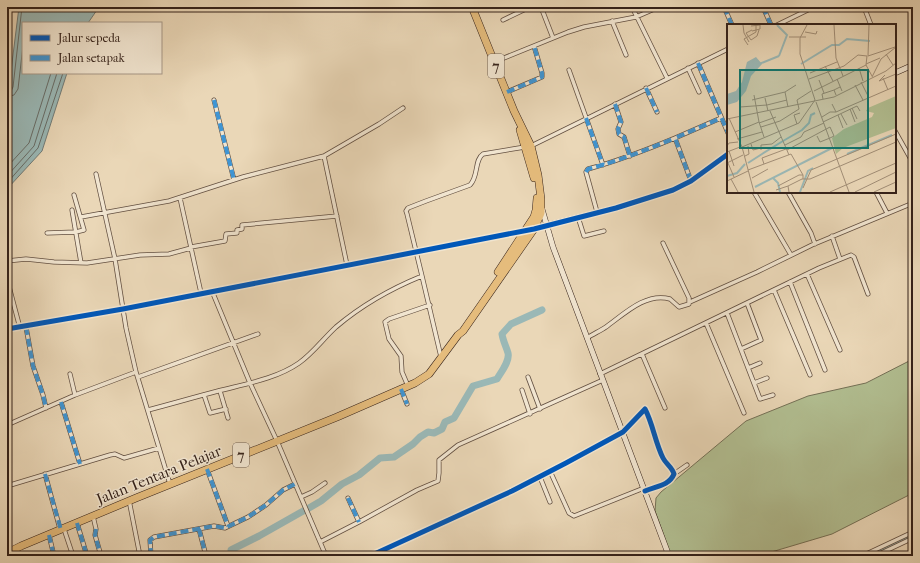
<svg xmlns="http://www.w3.org/2000/svg" width="920" height="563" viewBox="0 0 920 563" font-family="'IM FELL French Canon',serif">
<style>
.green{fill:#b2bf92;stroke:#747056}
.water{fill:#9ab8b6;stroke:#727c78}
.lines{fill:none;stroke-linecap:round;stroke-linejoin:round}
.shore{stroke:#686d68;stroke-width:1}
.river{stroke:#9ab8b6;stroke-width:7}
.street-casing{stroke:#624f41;stroke-width:5}
.secondary-casing{stroke:#35221a;stroke-width:6}
.highway-casing{stroke:#35221a;stroke-width:8}
.street{stroke:#f1e5d0;stroke-width:3.5}
.secondary{stroke:#f1e5d0;stroke-width:5}
.highway{stroke:#e5bc7c;stroke-width:7}
.quiet{stroke:#3e95d4;stroke-width:4;stroke-dasharray:8 4;stroke-linecap:butt}
.cycleway-casing{stroke:#f1e5d0;stroke-width:8}
.cycleway{stroke:#0057b8;stroke-width:5}
.labels{text-anchor:middle;stroke-width:3;stroke-linejoin:round;paint-order:stroke}
.shield{fill:#f1e5d0;stroke:#6d5c51;stroke-width:1}
.shield-label{font-size:14px;font-weight:bold;fill:#35221a}
.street-label{font-size:15px;fill:#35221a;stroke:#f1e5d0}
.inset-river{fill:none;stroke:#9ab8b6;stroke-width:2}
.inset-road{fill:none;stroke:#a28f78;stroke-width:1}
.view{fill:#0f766e;fill-opacity:0.15;stroke:#0f766e;stroke-width:2}
.inset-edge{fill:none;stroke:#35221a;stroke-width:2}
</style>
<rect width="100%" height="100%" fill="#ead7b7"/>
<filter id="stains"><feTurbulence type="fractalNoise" baseFrequency=".005" numOctaves="4"/><feColorMatrix values="0 0 0 0 .2 0 0 0 0 .09 0 0 0 0 .02 0 0 0 .5 -.17"/></filter>
<radialGradient id="worn" r=".72"><stop offset=".6" stop-color="#630" stop-opacity="0"/><stop offset="1" stop-color="#630" stop-opacity=".3"/></radialGradient>
<path class="green" d="M913 359V493L832 534 758 556H671L655 511 656 498 661 492 746 421 808 396 866 383Z"/>
<path class="water" d="M19 7H99L88 23H23V73H67L42 151 7 189V90L9 87Z"/>
<g class="lines">
<path class="shore" d="M7 92 11 91 13 87 22 7
M7 97 14 95 18 89 23 46
M7 167 29 143 51 73
M7 176 34 146 57 73
M7 183 38 148 63 73"/>
<path class="river" d="M309 508 321 501 342 484 359 475 380 458 394 457 413 444 420 437 428 432 434 433 442 429 445 422 454 418 473 386 497 379C501 372 510 361 508 353 506 346 503 341 502 334L511 324 542 310
M232 556 231 550 259 536 305 510
M869 556 913 535"/>
<defs>
<path id="street" d="M541 7 553 38
M632 7 667 78
M724 7 732 25
M763 7 771 25
M864 7 871 25
M503 20 530 7
M612 21 626 55
M777 25 814 7
M494 62 568 32 584 27 636 17 659 7
M698 63 728 133
M688 68 699 92
M569 70 603 165
M646 88 657 112
M507 92 542 77V73L534 46
M214 100 234 180
M615 104 621 122 618 129 619 134 624 137 630 156
M895 131 913 163
M531 146 728 49
M324 156 347 265
M96 174 115 259 126 328 136 372
M691 181 675 138 721 118
M754 192 791 255
M788 192 811 233 815 244
M876 192 887 213
M180 198 201 293
M72 210 81 263
M597 212 586 172 588 169C618 161 646 150 675 138
M81 217 169 201 243 177 324 156 379 124 403 108
M578 217 584 236 604 231
M47 233 76 232 84 230 74 195
M832 236 840 259
M191 247 225 241 226 234 237 233V230L242 229V225L337 216
M7 261 26 259 54 262 87 263 140 255 169 254 191 248
M807 274 840 350
M422 276 441 357
M7 279 20 328
M790 282 825 370
M774 290 810 375
M212 291 250 383 277 441 326 556
M690 302 757 272 812 245 913 203
M727 313 760 399 773 395
M706 323 744 413
M26 327 33 366 43 395 46 408
M7 329 123 309 525 231
M587 338C593 334 600 331 606 327 624 314 646 292 670 299L679 307 689 304V298L663 243
M741 349 761 340 747 303
M642 354 665 408
M748 368 760 363
M70 374 75 395
M600 374 819 268 851 255 854 257 868 294
M138 377 258 334
M528 377 540 409
M754 383 767 378
M408 386 402 372 401 356 389 339 385 322 389 319 430 305
M401 389 407 404
M522 390 530 414
M220 391 228 418
M204 395 210 413 226 409
M61 402 80 464
M148 410C171 404 195 397 218 391 245 384 276 379 299 363 313 353 323 339 336 327 362 305 390 289 422 276L407 214 406 211 408 208 426 201 470 185C479 176 474 160 483 154L525 147
M7 425 75 395 136 372 170 484
M207 469 228 526
M550 471 569 513 574 516 644 488
M45 474 60 529
M674 474 687 465
M540 477 550 502
M7 486 110 455 115 454 124 458 159 448
M301 497 312 492 325 483
M348 498 359 522
M129 500 140 556
M93 516 96 529 95 535 101 556
M77 523 87 556
M64 529 73 556
M199 529 206 556
M49 535 54 556
M320 542 359 522 417 490 438 481 439 473V460L458 445 603 380
M151 556 150 540 154 537 214 526 225 528 248 517 266 505 283 490 295 484
M370 556 512 491 566 463 623 432 645 409C653 424 655 442 663 458 666 464 672 467 674 474 669 486 656 486 645 491
M862 556 913 532
M875 556 913 538"/>
<path id="secondary" d="M895 73 913 65
M542 209 553 247 669 556
M532 229 616 208 673 190 691 181 728 154"/>
<path id="highway" d="M520 130 534 178
M498 272 534 217 536 210 537 198
M9 556 13 550 21 546 136 498 337 417 415 383 429 374 458 335 463 331 534 229 541 213V199L538 175 531 146 514 111 472 7"/>
</defs>
<use href="#street" class="street-casing"/>
<use href="#secondary" class="secondary-casing"/>
<use href="#highway" class="highway-casing"/>
<use href="#street" class="street"/>
<use href="#secondary" class="secondary"/>
<use href="#highway" class="highway"/>
<path class="quiet" d="M724 7 732 25
M763 7 771 25
M698 63 728 133
M646 88 657 112
M507 92 542 77V73L534 46
M214 100 234 180
M615 104 621 122 618 129 619 134 624 137 630 156
M586 118 603 165
M586 172 588 169C618 161 646 150 675 138
M691 181 675 138 721 118
M26 327 33 366 43 395 46 408
M401 389 407 404
M61 402 80 464
M207 469 228 526
M45 474 61 530
M348 498 359 522
M77 523 87 556
M96 529 95 535 101 556
M199 529 206 556
M49 535 54 556
M151 556 150 540 154 537 214 526 225 528 248 517 266 505 283 490 295 484"/>
<defs>
<path id="cycleway" d="M7 329 123 309 534 229 616 208 673 190 691 181 728 154
M370 556 512 491 566 463 623 432 645 409C653 424 655 442 663 458 666 464 672 467 674 474 669 486 656 486 645 491"/>
</defs>
<use href="#cycleway" class="cycleway-casing"/>
<use href="#cycleway" class="cycleway"/>
</g>
<g class="labels">
<g class="shield">
<rect x="488" y="54" width="16" height="24" rx="3"/>
<rect x="233" y="443" width="16" height="24" rx="3"/>
</g>
<g class="shield-label">
<text x="496" y="71">7</text>
<text x="241" y="460">7</text>
</g>
<g class="street-label">
<text transform="translate(159 475) rotate(-22)" y="5">Jalan Tentara Pelajar</text>
</g>
</g>
<g transform="translate(727 24)">
<rect width="169" height="169" fill="#ead7b7"/>
<path d="M169 72V104L116 124 109 130 105 114 117 105 145 93 147 89 139 87 141 84Z" fill="#b2bf92"/>
<path d="M29 33 35 40 24 52 19 67 10 78 0 81V70L9 67 15 58 20 38Z" fill="#9ab8b6"/>
<path class="inset-river" d="M50 1 60 11 52 32M32 40 52 32M74 40 105 21H112L120 15 143 17M56 117 75 106 82 99 84 91 88 89M35 130 56 117M120 130 165 111M21 139 35 130M0 152 10 149 18 140M46 154 51 159 53 168M28 163 105 124M73 168 81 147 86 144"/>
<path class="inset-road" d="M16 1 17 9 22 18M107 1 109 34 116 52M24 2 33 1V5L25 7M25 6 19 9 24 16 30 12 32 6M78 8 89 10 90 7M62 13H79M21 21 17 15 29 8V1M159 30 166 41M141 32 142 1M141 32 168 23M139 40 153 34M139 41 145 52M98 42 106 57M132 44 136 57M83 49 110 38M158 51 152 57 169 50M145 53 154 35 169 23M156 54 161 66M82 55 117 42 131 31 140 32M110 55 115 67M92 56 97 69M134 58 142 74M128 61 136 76M87 67 139 41 140 32M58 68 61 83M27 71 32 98M109 71 107 66 113 63M38 74 41 87M96 75 95 70 107 66M25 76 58 68 69 61M89 78 122 168M40 81 60 76M13 83 40 81M125 84 130 95M123 85 128 98M43 87 62 131M109 88 169 62M114 90 120 101M111 91 116 104M95 93 103 88H109L105 80M2 94 15 123M0 95 107 73 159 47 169 39M96 98 130 82 133 87M32 99 49 93M70 100 67 91 73 89M34 103 53 97 72 85 70 76 84 67M8 108 32 98 37 113M90 112 93 118 103 114M10 115 35 108M24 120 26 126 34 124M58 121 74 113 77 108 97 99M0 122 2 119 11 118M34 126V121L45 120 54 113M60 126 103 103 107 112 103 114M2 127 7 142M0 128 13 123M18 132 22 130 21 122M0 139 16 131M1 139 7 153M37 140 35 134 59 125M21 146 64 130 76 151M25 154 41 145M4 155 11 168M0 157 21 147M51 162 72 151H76V155M76 164 84 146 169 110M49 166 61 162M27 168 15 123 72 99 88 76 73 30V14L80 1M62 168 61 162 75 155H83L169 118M103 168 169 139M128 168 169 148M147 168 169 158"/>
<path class="view" d="M13 46H141V124H13Z"/>
<rect width="169" height="169" class="inset-edge"/>
</g>
<rect width="920" height="563" fill="none" stroke="#ead7b7" stroke-width="24"/>
<rect x="8" y="8" width="904" height="547" fill="none" stroke="#35221a" stroke-width="2"/>
<rect x="12" y="12" width="896" height="539" fill="none" stroke="#35221a"/>
<rect x="22" y="22" width="140" height="52" fill="#f1e5d0" stroke="#a69787"/>
<rect x="30" y="35" width="20" height="6" fill="#0057b8" stroke="#a69787"/>
<text x="58" y="42" font-size="12" fill="#35221a">Jalur sepeda</text>
<rect x="30" y="55" width="20" height="6" fill="#3e95d4" stroke="#a69787"/>
<text x="58" y="62" font-size="12" fill="#35221a">Jalan setapak</text>
<rect width="100%" height="100%" filter="url(#stains)"/>
<rect width="100%" height="100%" fill="url(#worn)"/>
</svg>
